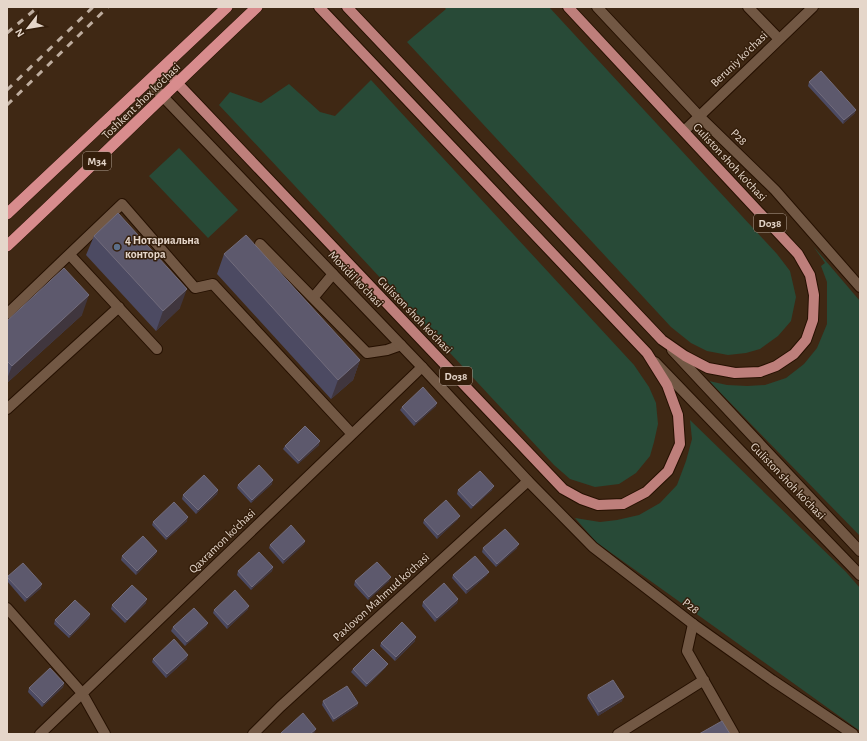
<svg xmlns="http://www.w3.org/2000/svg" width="867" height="741" viewBox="0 0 867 741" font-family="'Alegreya Sans',sans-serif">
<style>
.green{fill:#284a37}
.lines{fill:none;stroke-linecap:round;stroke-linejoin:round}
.minor-casing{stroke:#251000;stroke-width:12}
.tertiary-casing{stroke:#251000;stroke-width:12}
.secondary-casing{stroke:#251000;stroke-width:12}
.primary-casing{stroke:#251000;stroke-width:12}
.trunk-casing{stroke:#251000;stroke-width:12}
.minor{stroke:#725844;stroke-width:10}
.tertiary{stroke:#725844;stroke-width:10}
.secondary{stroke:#725844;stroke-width:10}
.primary{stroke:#be7f7b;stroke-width:10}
.trunk{stroke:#d88c8d;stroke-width:11}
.rail{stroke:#bead9f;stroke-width:3;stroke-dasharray:7 7;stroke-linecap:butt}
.wall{fill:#4c4a62}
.shaded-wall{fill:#40363e}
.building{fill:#5d596d;stroke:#726c7c}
.service-dot{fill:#5c6f8a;stroke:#341e0b;stroke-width:1.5}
.labels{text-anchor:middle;stroke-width:3;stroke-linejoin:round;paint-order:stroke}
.shield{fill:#341e0b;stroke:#b09f91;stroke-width:1}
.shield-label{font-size:11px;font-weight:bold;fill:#e5d6ca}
.street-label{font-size:12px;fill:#e5d6ca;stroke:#341e0b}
.poi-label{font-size:12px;font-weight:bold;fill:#e5d6ca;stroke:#341e0b;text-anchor:start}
</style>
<rect width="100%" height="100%" fill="#3f2814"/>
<path class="green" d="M444 7H549L777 254 790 271 796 297 791 321 778 336 760 349 746 353 728 355 707 351 691 343 671 327 407 42 446 9Z
M371 80 634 365 649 387 656 403 658 424 654 442 650 456 636 473 619 484 595 487 570 479 554 465 294 185 219 105 230 92 261 103 289 84 320 112 335 116Z
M179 148 238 210 208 238 149 176Z
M813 246 860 301V536L709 381 727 385 747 386 765 385 786 378 804 364 817 348 827 324V282L821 266 825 263Z
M690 420 846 572 860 588V731L596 542 575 518 600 522 617 520 639 515 660 503 677 485 686 461 692 439Z"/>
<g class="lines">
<defs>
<path id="minor" d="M748 7 779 39
M260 244 367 353 387 350 401 345
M70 255 157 349
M313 298 333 274
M7 314 122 204 195 288 213 284 352 434
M7 409 119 307
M7 608 82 693 105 734
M693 624 687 651 734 734
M40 734 422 367
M253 734 280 707 528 481
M618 734 704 680"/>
<path id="tertiary" d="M684 131 813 7"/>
<path id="secondary" d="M597 7 699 116 775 190 860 287
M149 82 422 367 528 481 593 547 693 624 772 680 853 734
M672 350 860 551
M655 362 860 575"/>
<path id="primary" d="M347 7 662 340 685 356 708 368 735 373 760 372 776 366 794 354 806 340 813 320 814 295 810 275 798 254 568 7
M163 68 563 489 581 499 598 505 623 504 646 492 668 471 680 444 678 415 667 385 647 353 319 7"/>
<path id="trunk" d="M7 214C80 145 154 76 227 7
M7 246C91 167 173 86 257 7"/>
</defs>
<use href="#minor" class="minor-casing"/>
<use href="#tertiary" class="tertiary-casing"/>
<use href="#secondary" class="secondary-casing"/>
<use href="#primary" class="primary-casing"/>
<use href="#trunk" class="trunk-casing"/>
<use href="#minor" class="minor"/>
<use href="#tertiary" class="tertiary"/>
<use href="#secondary" class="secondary"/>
<use href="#primary" class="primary"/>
<use href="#trunk" class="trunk"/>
<path class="rail" d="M7 33 38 7
M7 90 93 7
M7 105 108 7"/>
</g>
<path class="wall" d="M809 82 855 113 843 124 808 86Z
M94 236 180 308 156 331 86 255Z
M224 254 360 360 353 380 331 399 217 274Z
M82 315 7 383V321Z
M436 406 414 426 400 410 402 407Z
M319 445 298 464 283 449 285 446Z
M272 484 251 503 237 488 238 485Z
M218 490 217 494 196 514 182 499 183 495Z
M458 490H492L471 509 457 494Z
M458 519 437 539 423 523 424 520Z
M187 521 166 540 152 525 153 522Z
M305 541 304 544 283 564 269 548 270 545Z
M483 548H517L496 567 482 552Z
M157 551 156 554 136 575 121 560 122 556Z
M273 567 272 571 251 590 237 575 238 571Z
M453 575H487L466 594 452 578Z
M7 577 41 588 25 602 7 581Z
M355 581H389L368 600 354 585Z
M458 599 457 603 435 622 422 606 423 602Z
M146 603 125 623 111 609 112 605Z
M248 609 227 629 213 613 214 610Z
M90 614 89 618 69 638 54 624 55 620Z
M208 623 206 627 185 646 171 631 173 627Z
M415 641 395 661 380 646 381 643Z
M153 659H187L166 678 152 662Z
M386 667 366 687 351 672 353 669Z
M64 683 63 687 42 707 28 692 29 688Z
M588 695 622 701 598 716 587 698Z
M323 701 358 703 357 706 333 722 322 705Z"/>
<path class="shaded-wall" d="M856 110 855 113 843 124 844 120Z
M187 289 180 308 156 331 163 311Z
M89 295 82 315 7 383V379L12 366Z
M360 360 353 380 331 399 338 380Z
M437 403 436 406 414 426 416 422Z
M320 441 319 445 298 464 299 461Z
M273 480 272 484 251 503 252 500Z
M494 486 492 490 471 509 473 506Z
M218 490 217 494 196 514 198 510Z
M460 516 458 519 437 539 438 535Z
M188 517 187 521 166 540 167 537Z
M305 541 304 544 283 564 284 560Z
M519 544 517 548 496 567 497 564Z
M157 551 156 554 136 575 137 571Z
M273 567 272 571 251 590 252 587Z
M489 572 487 575 466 594 467 590Z
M391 577 389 581 368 600 369 597Z
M42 584 41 588 25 602 27 598Z
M147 599 146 603 125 623 127 620Z
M458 599 457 603 435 622 437 618Z
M249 606 248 609 227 629 228 625Z
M90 614 89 618 69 638 70 635Z
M208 623 206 627 185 646 187 642Z
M416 637 415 641 395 661 396 657Z
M188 655 187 659 166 678 167 674Z
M388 664 386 667 366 687 367 684Z
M64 683 63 687 42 707 44 703Z
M624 697 622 701 598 716 599 712Z
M358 703 357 706 333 722 334 719Z
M316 729 315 732 313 734H310Z"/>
<path class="building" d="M821 71 856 110 844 120 809 82Z
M118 213 187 289 163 311 94 236Z
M246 235 360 360 338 380 224 254Z
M64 268 89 295 12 366 7 361V321Z
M423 387 437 403 416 422 402 407Z
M305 426 320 441 299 461 285 446Z
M259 465 273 480 252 500 238 485Z
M480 471 494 486 473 506 458 490Z
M204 475 218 490 198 510 183 495Z
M446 500 460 516 438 535 424 520Z
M174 502 188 517 167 537 153 522Z
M291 525 305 541 284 560 270 545Z
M505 529 519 544 497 564 483 548Z
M143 536 157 551 137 571 122 556Z
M259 552 273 567 252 587 238 571Z
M475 556 489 572 467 590 453 575Z
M377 562 391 577 369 597 355 581Z
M23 563 42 584 27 598 7 577Z
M444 583 458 599 437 618 423 602Z
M132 585 147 599 127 620 112 605Z
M235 590 249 606 228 625 214 610Z
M75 600 90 614 70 635 55 620Z
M194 608 208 623 187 642 173 627Z
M402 622 416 637 396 657 381 643Z
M174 639 188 655 167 674 153 659Z
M373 649 388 664 367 684 353 669Z
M50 668 64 683 44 703 29 688Z
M613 680 624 697 599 712 588 695Z
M347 686 358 703 334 719 323 701Z
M303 713 316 729 310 734H283L281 733Z
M722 721 730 734H699Z"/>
<circle class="service-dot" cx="117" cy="247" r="4"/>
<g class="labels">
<g class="shield">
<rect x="83" y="152" width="28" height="18" rx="3"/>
<rect x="754" y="214" width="32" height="18" rx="3"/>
<rect x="440" y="367" width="32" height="18" rx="3"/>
</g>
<g class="shield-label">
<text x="97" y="165">M34</text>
<text x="770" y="227">D038</text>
<text x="456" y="380">D038</text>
</g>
<g class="street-label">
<text transform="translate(739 59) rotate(-44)" y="4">Beruniy ko'chasi</text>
<text transform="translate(141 101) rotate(-44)" y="4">Toshkent shox ko'chasi</text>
<text transform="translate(739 137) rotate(45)" y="4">Р28</text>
<text transform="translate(730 162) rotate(47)" y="4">Guliston shoh ko'chasi</text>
<text transform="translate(356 279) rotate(46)" y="4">Moxidil ko'chasi</text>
<text transform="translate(415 315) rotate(46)" y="4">Guliston shoh ko'chasi</text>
<text transform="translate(788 481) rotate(46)" y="4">Guliston shoh ko'chasi</text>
<text transform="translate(222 541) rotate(-44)" y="4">Qaxramon ko'chasi</text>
<text transform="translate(381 597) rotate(-42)" y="4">Paxlovon Mahmud ko'chasi</text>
<text transform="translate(691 606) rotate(38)" y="4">Р28</text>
</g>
<g class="poi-label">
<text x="125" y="244">4 Нотариальна<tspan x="125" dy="14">контора</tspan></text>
</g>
</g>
<rect width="867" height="741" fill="none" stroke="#e5d6ca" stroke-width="16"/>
<g transform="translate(28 28) rotate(239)" stroke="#341e0b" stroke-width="3" paint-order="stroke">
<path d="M0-3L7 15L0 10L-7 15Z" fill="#e5d6ca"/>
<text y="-6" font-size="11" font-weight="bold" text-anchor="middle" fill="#e5d6ca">N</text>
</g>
</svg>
